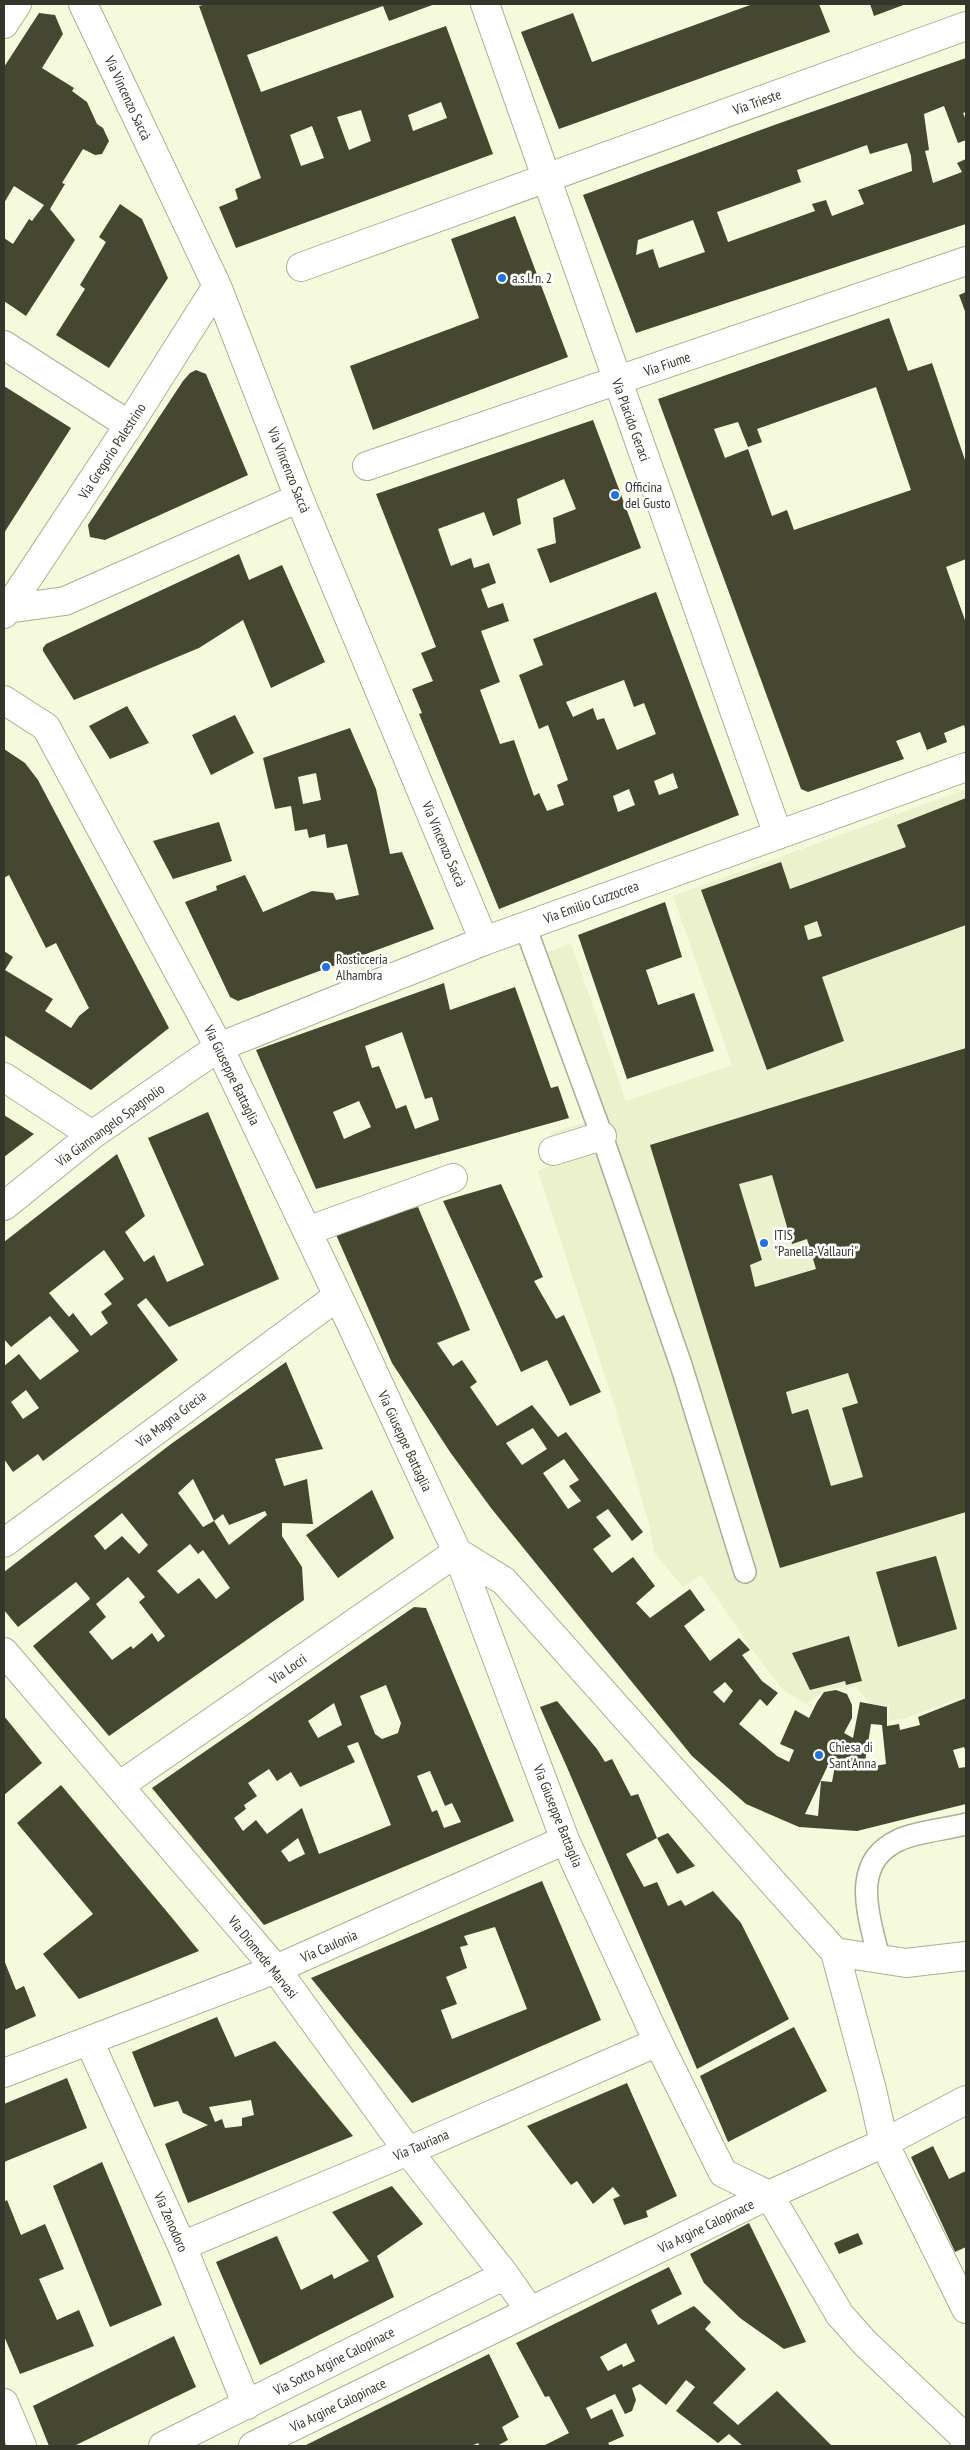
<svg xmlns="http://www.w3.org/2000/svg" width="970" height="2450" viewBox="0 0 970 2450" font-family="'PT Sans Narrow',sans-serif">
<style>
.built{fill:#ebf1cc}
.building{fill:#454730;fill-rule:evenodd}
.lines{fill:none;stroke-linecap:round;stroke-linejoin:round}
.service-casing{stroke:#abaf94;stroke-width:24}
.pedestrian-casing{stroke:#abaf94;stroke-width:30}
.minor-casing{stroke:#abaf94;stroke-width:30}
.tertiary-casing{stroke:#abaf94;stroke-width:30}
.service{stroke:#fff;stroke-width:21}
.pedestrian{stroke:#fff;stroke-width:28}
.minor{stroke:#fff;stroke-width:28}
.tertiary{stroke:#fff;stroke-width:28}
.poi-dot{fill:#2272dd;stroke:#fff;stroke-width:2}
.labels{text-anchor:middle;stroke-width:5;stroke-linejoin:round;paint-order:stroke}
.street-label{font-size:14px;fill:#35362b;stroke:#fff}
.poi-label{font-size:14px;fill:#35362b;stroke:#fff;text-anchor:start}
</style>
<rect width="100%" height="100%" fill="#f6fadd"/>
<path class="built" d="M966 789V1696L903 1719 888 1721 889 1706 869 1703 856 1687 835 1688 824 1691 806 1704 783 1690 753 1651 701 1575 683 1587 655 1554 649 1524 614 1404 538 1171 555 1163 551 1132 585 1123 529 960 571 943 626 1101 732 1065 673 896Z"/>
<path class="building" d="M207 4H435L389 21 383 6 247 55 261 92 446 26 493 154 236 248 219 207 238 199 235 189 261 178 199 6ZM441 102 447 118 413 131 408 115ZM361 110 371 141 349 150 337 117ZM312 126 324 158 301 166 290 135Z
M753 4H819L830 32 559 129 521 32 573 13 592 62Z
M870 4H906L874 16Z
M39 13 55 15 63 34 42 68 74 88 72 91 87 102 97 124 103 128 109 141 102 154 95 155 83 149 62 183 65 184 50 209 75 240 26 316 4 301V238L13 244 29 219 32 221 44 205 14 186 4 203V67Z
M966 58V112L963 113 966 120V140L958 143 944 106 924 114 929 150 925 151 933 183 962 172 957 163 966 159V224L636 333 583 195 780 123ZM907 143 911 156 912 171 858 190 864 204 832 216 826 200 812 204 815 211 728 242 717 212 801 182 797 170 867 145 870 154ZM693 220 705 252 659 268 653 249 636 255 638 240Z
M120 204 142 219 168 278 109 368 56 335 85 289 80 285 106 242 99 237Z
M515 216 568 357 373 430 350 366 479 318 451 239Z
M966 292V314L959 295Z
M889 318 908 371 932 363 966 463V559L946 567 966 623V731L964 725 944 733 947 742 927 750 920 732 896 741 904 759 808 792 801 789 658 399ZM876 387 911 490 794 530 787 510 772 516 748 449 725 458 714 429 738 422 748 447 762 442 757 429Z
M196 370 206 374 248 475 105 540 90 537 88 525 183 381 190 373Z
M4 386 71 428 4 533Z
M593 420 641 548 550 583 537 549 556 543 553 518 576 509 564 479 517 499 521 524 493 536 484 512 438 529 451 566 471 558 474 568 489 563 496 583 481 589 488 608 503 603 509 621 481 631 500 682 480 690 500 744 514 740 534 796 539 793 547 811 564 805 557 785 568 780 548 725 539 729 519 675 543 665 533 639 656 592 739 815 499 909 419 714 422 713 412 689 433 681 421 653 436 647 376 494ZM624 680 634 707 644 703 656 734 617 750 604 718 597 720 593 708 573 717 566 702ZM673 773 678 788 659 795 654 781ZM629 789 635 805 618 812 613 796Z
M239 554 249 580 282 565 325 662 271 688 243 620 199 648 74 700 43 651V648L46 644Z
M127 706 149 743 110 759 89 726Z
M235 715 254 753 211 775 192 735Z
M350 728 376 789 390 854 402 852 434 929 238 1001 230 997 185 902 217 890 216 886 245 875 263 912 312 891 333 893 336 900 359 895 347 844 327 848 325 834 309 838 307 829 295 831 291 806 275 809 263 758ZM316 773 321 800 303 804 298 777Z
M4 749 25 763 38 780 169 1028 91 1090 4 1035V951L13 957 5 970 53 999 45 1011 71 1028 79 1016 89 1008 56 943 46 948 9 875 4 878Z
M966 798V925L822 977 844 1041 767 1070 701 890 781 862 790 889 906 847 897 825ZM817 921 822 936 808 940 804 926Z
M219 822 232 861 173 879 153 841Z
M665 902 682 957 646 970 658 1005 694 993 714 1051 627 1079 578 935Z
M444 983 450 1010 515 987 551 1088 558 1086 569 1118 316 1189 256 1050ZM402 1032 425 1099 432 1097 439 1120 415 1129 406 1105 396 1109 379 1066 372 1068 365 1046ZM359 1101 371 1127 344 1139 333 1112Z
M966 1048V1512L780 1568 650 1145ZM772 1175 792 1244 807 1239 816 1269 755 1287 750 1265 762 1260 739 1184ZM848 1373 858 1403 842 1408 863 1477 831 1486 808 1409 792 1414 786 1392Z
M208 1112 279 1279 169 1327 146 1298 137 1305 178 1360 43 1461 38 1454 13 1472 4 1459V1366L19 1354 40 1380 79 1351 50 1316 11 1347 4 1339V1242L117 1154 145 1216 125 1232 144 1262 154 1255 167 1282 204 1265 148 1138ZM104 1250 124 1279 104 1294 112 1304 101 1312 108 1323 91 1336 73 1313 69 1317 49 1293ZM26 1390 39 1408 23 1419 11 1402Z
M4 1115 34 1134 4 1157Z
M501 1184 543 1277 534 1281 556 1319 564 1315 601 1392 570 1406 547 1360 521 1372 443 1201Z
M418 1207 470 1330 437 1343 453 1366 462 1360 477 1382 470 1387 497 1426 532 1405 558 1437 566 1432 643 1532 632 1541 608 1509 596 1517 611 1536 593 1549 612 1573 633 1557 655 1586 636 1603 650 1618 690 1589 705 1610 684 1626 710 1661 739 1638 750 1650 742 1655 762 1681 778 1693 767 1706 760 1699 739 1724 777 1756 789 1762 794 1750 780 1744 795 1710 809 1718 817 1702 824 1692 836 1690 847 1694 852 1705V1718L844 1733 853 1738 860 1702 887 1707V1726L899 1724 900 1730 920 1725 918 1717 966 1698V1752L964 1747 953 1750 959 1768 966 1767V1804L857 1831 799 1827 746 1804 692 1756 491 1508 450 1452 392 1363 334 1230ZM533 1428 547 1449 522 1465 506 1443ZM564 1459 579 1480 569 1486 581 1501 568 1509 543 1473ZM725 1682 733 1691 724 1703 713 1692ZM871 1724 882 1725 886 1764 864 1768ZM829 1763 835 1766 832 1782 821 1781 818 1816 805 1814Z
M286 1362 323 1449 275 1459 284 1486 307 1479 313 1524 282 1523V1536L302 1567 304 1600 109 1736 33 1646 90 1599 89 1597 76 1582 18 1627 4 1610V1572L171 1444ZM193 1479 214 1521 223 1514 229 1525 265 1511 267 1515 229 1545 214 1521 203 1527 178 1493ZM122 1513 148 1545 139 1554 122 1536 105 1550 94 1536ZM190 1544 198 1554 203 1550 230 1588 216 1599 199 1578 178 1594 157 1571ZM128 1577 145 1597 139 1602 165 1636 158 1642 152 1633 133 1649 131 1646 112 1660 89 1632 106 1617 96 1604Z
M372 1490 394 1538 338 1578 306 1535Z
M936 1556 957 1629 898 1647 876 1572Z
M414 1607 426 1608 514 1821 264 1925 152 1788ZM386 1685 401 1723 398 1733 382 1739 375 1734 360 1696ZM334 1703 342 1725 318 1738 308 1721ZM358 1742 391 1825 319 1854 302 1808 267 1834 256 1820 243 1831 234 1818 246 1809 244 1805 257 1796 248 1783 269 1769 277 1781 291 1772 300 1787 355 1762 347 1746ZM430 1771 445 1806 452 1803 461 1822 444 1828 437 1810 432 1812 417 1776ZM298 1838 305 1854 289 1862 281 1851Z
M849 1636 862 1681 846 1685 845 1681 810 1690 792 1653Z
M557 1701 597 1749 605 1762 612 1759 631 1796 638 1794 657 1838 626 1854 644 1887 657 1882 668 1906 681 1900 685 1906 713 1891 741 1923 789 2019 697 2069 566 1765 540 1707Z
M4 1716 42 1763 4 1795Z
M61 1785 173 1919 199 1951 79 1999 43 1954 93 1914 17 1823Z
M668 1833 695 1866 677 1874 657 1838Z
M542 1881 601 2020 412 2103 311 1978ZM495 1927 527 2009 452 2039 441 2010 457 2004 446 1977 467 1968 460 1947 468 1945 464 1936Z
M4 1960 16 1990 24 1986 36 2016 4 2030Z
M217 2017 235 2057 275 2041 353 2136 188 2203 165 2144 208 2125 183 2113 178 2101 154 2107 132 2052ZM251 2100 254 2115 242 2118V2126L225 2128 222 2119 215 2122 209 2107Z
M794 2027 827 2091 728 2142 700 2076Z
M67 2078 87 2128 4 2162V2104Z
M627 2083 677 2196 646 2211 648 2217 624 2225 613 2199 620 2196 613 2187 593 2204 577 2181 571 2185 527 2126Z
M933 2146 949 2179 966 2171V2247L955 2252 911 2157Z
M102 2162 162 2305 110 2327 53 2186Z
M392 2186 423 2224 377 2256 394 2297 260 2365 216 2262 277 2236 301 2290 332 2274 334 2279 369 2261 332 2212Z
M7 2200 21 2235 45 2224 64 2269 39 2279 57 2320 79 2310 94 2346 20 2374 4 2336V2202Z
M749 2223 785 2297 806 2342 784 2349 740 2318 704 2283 690 2254Z
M858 2233 863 2244 839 2254 834 2243Z
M669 2267 682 2294 651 2310 658 2325 694 2306 711 2322 705 2329 746 2369 713 2403 738 2425 777 2391 832 2446H743L729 2434 718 2443 676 2411 695 2387 686 2380 666 2405 640 2384 632 2388 636 2400 632 2411 625 2414 615 2394 586 2408 591 2419 612 2409 624 2436 608 2443 610 2446H543L569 2433 549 2396 545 2397 516 2343ZM626 2343 635 2361 623 2367 622 2364 608 2371 600 2357Z
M174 2336 196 2387 74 2446H49L33 2406Z
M489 2354 519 2417 502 2427 508 2440 497 2446H480L478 2443 471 2446H304Z"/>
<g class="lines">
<defs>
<path id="service" d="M525 926 602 1136 682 1368 745 1572
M879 1959C870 1918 848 1863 899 1840 915 1832 948 1829 966 1824"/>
<path id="pedestrian" d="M553 1151 602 1136"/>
<path id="minor" d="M83 4 217 286 299 498 484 941
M485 4 778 835
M4 24 17 4
M301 267 966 26
M4 345 129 425
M367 466 966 261
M7 609 65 601 299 498
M4 614 129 425 217 286
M4 700 46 727 219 1047 338 1296 457 1552 565 1840 658 2042 723 2173 769 2195
M4 1077 92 1135
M4 1206 92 1135 219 1047 484 941 966 767
M307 1231 453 1178
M4 1543 338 1296
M4 1652 276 1969 408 2151 505 2275 530 2311
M119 1786 457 1552 504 1581 835 1952 872 2090 884 2143
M835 1952 906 1963 966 1956
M89 2041 182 2246 247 2405
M4 2073 276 1969 565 1840
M182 2246 408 2151 658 2042
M4 2403 22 2446
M163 2446 505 2275"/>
<path id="tertiary" d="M884 2143 966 2309
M769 2195 840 2315 866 2344 960 2433 966 2442
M253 2446 769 2195 884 2143 966 2100"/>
</defs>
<use href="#service" class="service-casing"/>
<use href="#pedestrian" class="pedestrian-casing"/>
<use href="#minor" class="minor-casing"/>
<use href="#tertiary" class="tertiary-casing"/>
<use href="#service" class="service"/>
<use href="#pedestrian" class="pedestrian"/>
<use href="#minor" class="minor"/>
<use href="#tertiary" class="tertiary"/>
</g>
<g class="poi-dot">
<circle cx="502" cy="278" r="5"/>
<circle cx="615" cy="495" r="5"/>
<circle cx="326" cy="967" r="5"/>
<circle cx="764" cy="1243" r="5"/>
<circle cx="819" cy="1755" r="5"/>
</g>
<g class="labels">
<g class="street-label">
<text transform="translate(128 98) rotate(65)" y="5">Via Vincenzo Saccà</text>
<text transform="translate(757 102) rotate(-20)" y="5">Via Trieste</text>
<text transform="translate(667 364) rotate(-19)" y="5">Via Fiume</text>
<text transform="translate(631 420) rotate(70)" y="5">Via Placido Geraci</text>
<text transform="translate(112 451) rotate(-57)" y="5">Via Gregorio Palestrino</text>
<text transform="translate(289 470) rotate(68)" y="5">Via Vincenzo Saccà</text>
<text transform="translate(444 844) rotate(67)" y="5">Via Vincenzo Saccà</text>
<text transform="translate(591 902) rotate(-20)" y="5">Via Emilio Cuzzocrea</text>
<text transform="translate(232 1075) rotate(64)" y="5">Via Giuseppe Battaglia</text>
<text transform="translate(110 1125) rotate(-36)" y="5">Via Giannangelo Spagnolio</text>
<text transform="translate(171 1419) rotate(-37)" y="5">Via Magna Grecia</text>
<text transform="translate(405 1441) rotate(65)" y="5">Via Giuseppe Battaglia</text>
<text transform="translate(288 1669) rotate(-35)" y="5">Via Locri</text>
<text transform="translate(558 1816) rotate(68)" y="5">Via Giuseppe Battaglia</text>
<text transform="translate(329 1946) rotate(-24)" y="5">Via Caulonia</text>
<text transform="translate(263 1957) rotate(51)" y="5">Via Diomede Marvasi</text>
<text transform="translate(421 2145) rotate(-23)" y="5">Via Tauriana</text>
<text transform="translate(171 2222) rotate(66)" y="5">Via Zenodoro</text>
<text transform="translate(706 2226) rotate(-26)" y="5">Via Argine Calopinace</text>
<text transform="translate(334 2361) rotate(-27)" y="5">Via Sotto Argine Calopinace</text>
<text transform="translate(338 2405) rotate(-26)" y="5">Via Argine Calopinace</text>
</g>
<g class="poi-label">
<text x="512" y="283">a.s.l. n. 2</text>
<text x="625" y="492">Officina<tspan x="625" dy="16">del Gusto</tspan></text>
<text x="336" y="964">Rosticceria<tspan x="336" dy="16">Alhambra</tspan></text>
<text x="774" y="1240">ITIS<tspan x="774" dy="16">"Panella-Vallauri"</tspan></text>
<text x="829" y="1752">Chiesa di<tspan x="829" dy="16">Sant'Anna</tspan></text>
</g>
</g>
<rect width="970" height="2450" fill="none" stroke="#35362b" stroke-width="10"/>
</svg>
